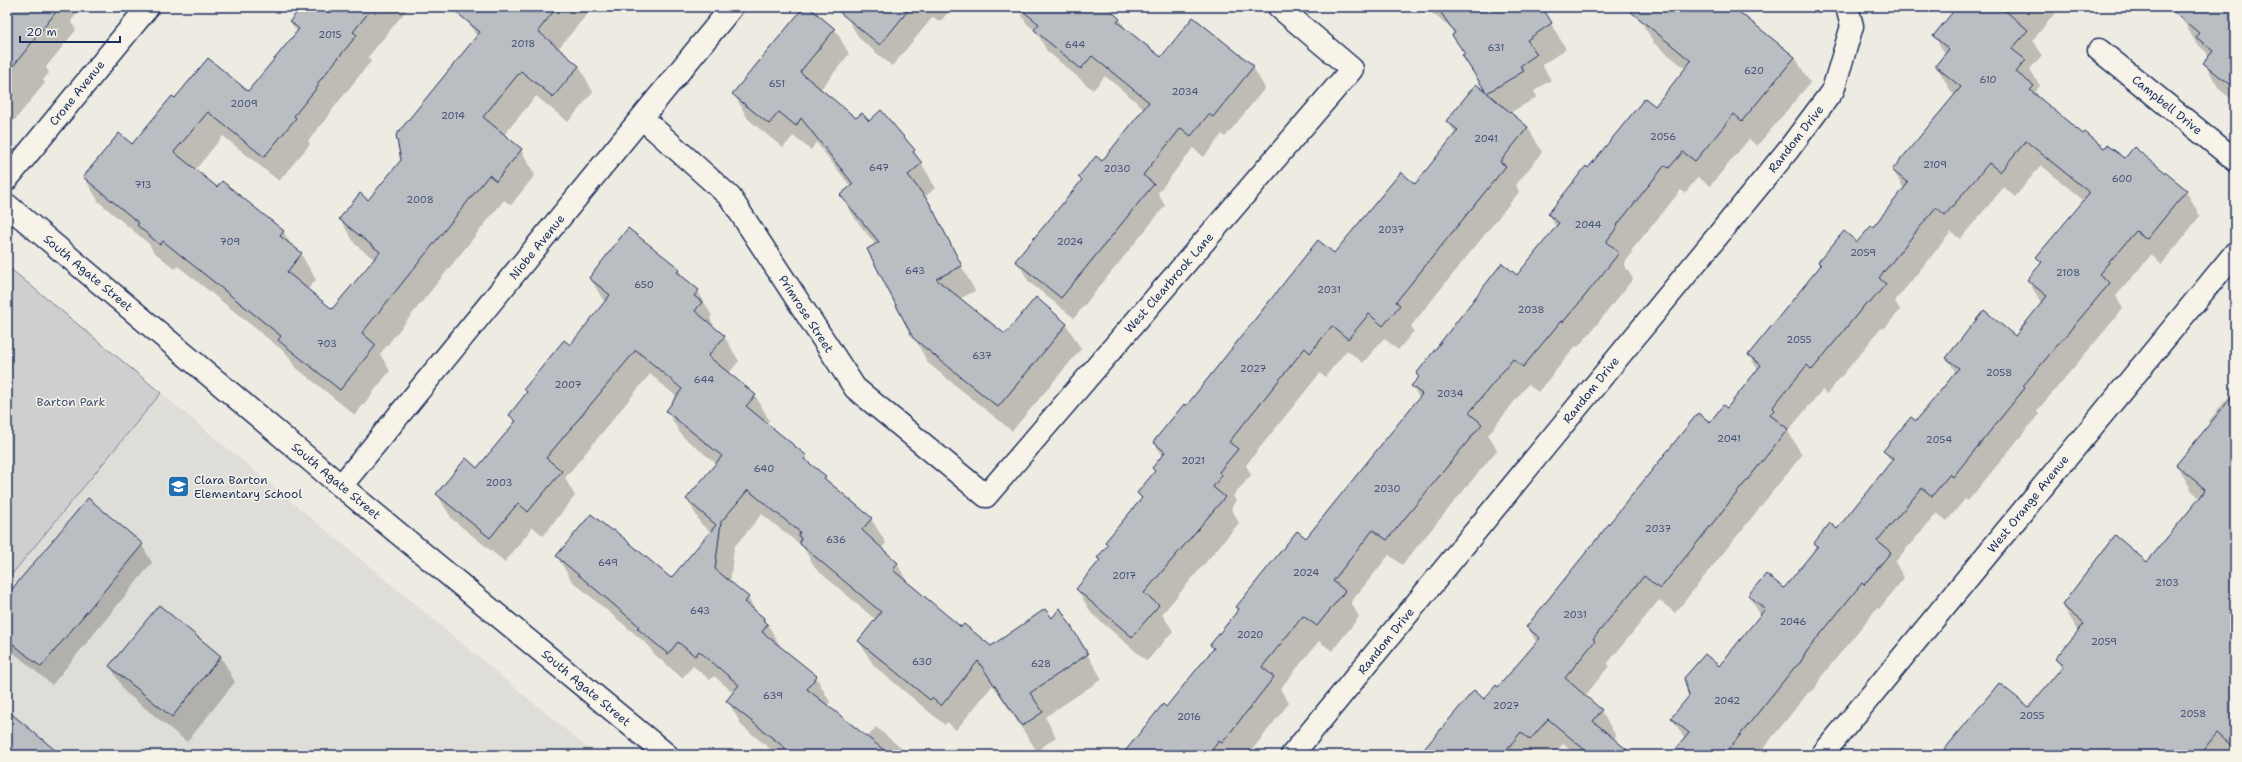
<svg xmlns="http://www.w3.org/2000/svg" width="2242" height="762" viewBox="0 0 2242 762" font-family="'Shantell Sans',sans-serif">
<style>
.built{fill:#deddd8}
.green{fill:#cfcfcf;stroke:#757f96}
.shadow{fill:#0003}
.building{fill:#babdc2;stroke:#1b2f5e}
.lines{fill:none;stroke-linecap:round;stroke-linejoin:round}
.minor-casing{stroke:#1b2f5e;stroke-width:25}
.tertiary-casing{stroke:#1b2f5e;stroke-width:25}
.minor{stroke:#f7f3e8;stroke-width:22}
.tertiary{stroke:#f7f3e8;stroke-width:22}
.labels{text-anchor:middle;stroke-width:3;stroke-linejoin:round;paint-order:stroke}
.number-label{font-size:10px;fill:#435277}
.street-label{font-size:12px;fill:#1b2f5e;stroke:#f7f3e8}
.park-label{font-size:12px;fill:#3f4f75;stroke:#f7f3e8}
.poi-label{font-size:12px;fill:#1b2f5e;stroke:#f7f3e8;text-anchor:start}
</style>
<rect width="100%" height="100%" fill="#eeebe2"/>
<filter id="ink" filterUnits="userSpaceOnUse"><feTurbulence type="fractalNoise" baseFrequency=".025" numOctaves="2"/><feDisplacementMap in="SourceGraphic" scale="8" xChannelSelector="R" yChannelSelector="G"/><feConvolveMatrix kernelMatrix="1 2 1 2 8 2 1 2 1" color-interpolation-filters="sRGB"/></filter>
<g filter="url(#ink)">
<path class="built" d="M161 393 596 755H7V580Z"/>
<path class="green" d="M7 266 161 393 7 580Z"/>
<path class="shadow" d="M11 7H82L71 21 76 30 46 67 49 73 43 80 45 83 9 127 7 125V12Z
M303 7H409L368 57 371 61 332 110V111L308 141 310 144 279 181 223 136 195 170 217 189 283 231 292 247 301 254 316 280 307 290 332 310 375 260 355 244 340 219 368 201 403 160 477 37 467 20 478 7H593L558 49 579 66 593 92 568 122 536 96 503 136 521 150 535 175 511 205 504 200 380 354 390 371 355 415 294 366 287 354 178 266 175 269 153 251 149 244 99 202 84 177 132 145 175 99 248 93 297 33 291 22Z
M596 7H607L602 13Z
M805 7H808L835 29 849 54 820 90 856 119 868 122 914 151 929 176 935 188 924 198 975 291 959 299 1005 335 1066 324 1081 349 1012 431 928 363 914 337 876 245 856 220 841 195 851 187 816 142 811 150 793 136 783 148 748 119 734 94Z
M856 7H952L940 22 933 17 892 66 860 39 847 18Z
M1017 7H1105L1120 19 1126 30 1161 58 1253 67 1265 88 1225 137 1222 134 1204 157 1193 148 1158 193 1165 206 1074 318 1029 282 1017 261 1082 181 1080 177 1102 163 1145 109 1105 76 1093 90 1047 51 1036 31 1027 24Z
M1424 7H1541L1566 49 1542 65 1551 80 1534 91 1537 97 1510 113 1528 127 1542 152 1516 185 1519 192 1411 326 1414 331 1398 350 1384 338 1363 363 1347 350 1325 377 1320 373 1246 465 1251 475 1233 496 1236 501 1231 508 1239 523 1162 614 1173 631 1147 661 1092 614 1077 589 1100 561 1098 558 1142 500 1138 493 1155 472 1153 468 1163 456 1154 442 1334 254 1416 185 1456 135 1448 121 1486 92 1450 27Z
M1648 7H1732L1795 57 1810 83 1757 146 1749 139 1710 186 1698 177 1685 193 1681 190 1631 251 1632 253 1624 264 1633 279 1594 328 1578 347 1576 346 1538 392 1528 384 1488 435 1497 450 1402 565 1389 555 1351 602 1359 617 1332 651 1319 641 1280 689 1289 703 1248 755H1132L1214 650 1211 645 1239 611 1237 607 1306 540 1420 399 1412 386 1419 378 1417 374 1518 276 1556 227 1549 214 1588 170 1656 107 1686 69 1654 43 1639 18Z
M1959 7H2060L2033 40 2042 55 2030 69 2040 86 2036 91 2040 99 2083 136 2104 149 2186 191 2200 216 2162 264 2151 255 2116 296 2123 309 2037 411 2039 414 1968 501 1965 499 1947 521 1937 513 1895 562 1904 578 1879 609 1877 608 1821 677 1815 689 1808 693 1758 755H1673L1685 740 1672 718 1719 667 1761 616 1749 596 1784 590 1818 548 1815 543 1837 530 1892 463 1885 451 1916 422 1956 373 1947 358 2015 337 2042 304 2028 280 2042 264 2037 257 2084 201 2041 165 2015 197 2004 187 1960 239 1951 232 1895 301 1900 310 1884 329 1882 327 1827 394 1822 390 1788 431 1802 455 1675 613 1659 600 1607 664 1609 666 1585 696 1601 711 1616 736 1613 740 1631 755H1576L1563 744 1553 755H1421L1498 688 1537 643 1528 627 1710 424 1727 409 1758 370 1749 355 1821 266 1819 263 1857 244 1873 228 1904 189 1893 170 1955 95 1951 92 1937 66 1946 55 1934 36Z
M2189 7H2235V102L2219 89 2205 63 2209 57 2205 51 2196 43 2181 17Z
M679 269 685 281 698 291 712 316 710 318 715 329 724 336 739 361 728 374 755 395 769 420 766 424 806 457 812 467 825 477 828 483 871 519 886 543 881 549 897 564 910 586 962 628 991 647 1052 619 1087 654 1102 679 1045 717 1056 737 1037 751 993 685 956 730 947 722 945 725 874 666 859 641 876 620 816 569 803 547 762 514 734 547 730 583 748 598 756 612 764 618 782 649 816 677 830 702 827 706 867 738 876 727 902 749 906 755H778L742 726 728 701 734 693 714 676 710 680 693 666 682 678 653 653 648 645 571 580 557 556 672 579 711 532 701 524 687 499 717 464 682 436 667 411 677 397 650 374 565 478 575 496 543 536 533 527 505 562 452 519 437 494 477 469 515 424 510 415 527 394 525 389 570 346 605 303 590 278Z
M2233 391 2235 393V755H1949L2029 709 2062 669 2056 659 2079 632 2063 606 2147 563 2200 498 2192 491 2177 465 2211 424 2209 421Z
M142 545 152 563 52 685 7 647V597Z
M221 657 235 682 187 742 125 692 110 666Z"/>
<path class="building" d="M7 7H60L7 74Z
M301 7H373L353 32 357 35 317 84 319 85 294 116 296 118 264 157 208 112 174 152 217 187 222 181 284 231 280 236 302 253 287 272 332 309 380 252 339 219 360 193 368 200 401 160 396 135 480 32 450 7H557L538 31 579 66 553 97 521 71 483 117 522 149 496 181 489 175 362 333 376 345 340 390 278 340 281 336 163 241 160 245 137 225 139 223 83 177 119 133 132 144 172 96 175 98 208 58 248 91 299 29 290 21Z
M804 7H809L835 29 800 72 856 118 862 113 869 121 881 110 915 150 913 152 922 163 908 175 929 202 962 266 936 279 1005 334 1036 297 1067 324 998 407 913 338 867 249 879 242 840 195 853 184 801 118 796 126 779 112 769 124 732 94Z
M833 7H911L880 45Z
M1018 7H1107L1120 19 1117 22 1161 57 1193 17 1254 66 1213 117 1209 114 1191 136 1181 128 1143 175 1154 184 1061 298 1015 261 1082 180 1078 177 1096 156 1102 161 1149 102 1092 56 1081 69 1034 30 1039 24Z
M1437 7H1542L1552 23 1527 40 1537 54 1520 66 1524 71 1487 93 1528 127 1500 162 1506 166 1396 302 1400 305 1383 326 1369 314 1348 339 1332 326 1310 353 1305 348 1229 442 1238 449 1219 472 1222 475 1213 487 1225 497 1144 593 1159 605 1132 637 1076 589 1100 560 1097 558 1108 545 1105 542 1142 498 1137 493 1155 471 1152 468 1165 452 1153 442 1184 404 1186 406 1318 240 1334 253 1401 172 1415 184 1458 130 1446 121 1476 84 1486 92 1462 55 1465 54 1452 35 1455 33Z
M1625 7H1733L1795 57 1742 121 1734 114 1695 161 1683 152 1669 168 1665 165 1617 225 1618 226 1606 242 1619 253 1580 302 1563 322 1561 321 1523 367 1513 359 1469 413 1482 424 1387 540 1373 530 1333 581 1345 591 1317 626 1303 616 1262 667 1274 677 1222 743 1219 741 1208 755H1122L1163 704 1166 707 1214 648 1210 645 1239 609 1236 607 1297 531 1306 538 1422 394 1411 386 1419 377 1416 374 1502 263 1517 275 1559 223 1548 214 1586 166 1588 168 1645 98 1655 106 1691 61Z
M1957 7H2001L2028 30 2012 49 2026 60 2016 72 2034 86 2030 90 2083 134 2085 132 2104 148 2107 145 2125 158 2134 147 2187 190 2147 239 2136 231 2099 274 2110 283 2023 386 2025 388 1953 477 1950 474 1932 496 1922 488 1877 541 1891 552 1864 585 1862 583 1807 651 1800 663 1794 668 1724 755H1671L1689 733 1671 718 1689 696 1684 678 1705 654 1719 666 1765 609 1748 595 1766 574 1784 588 1818 546 1814 543 1830 523 1837 529 1893 459 1883 451 1911 417 1916 421 1959 368 1946 358 1984 310 2015 336 2047 296 2027 280 2042 262 2036 257 2090 193 2026 141 2000 172 1989 163 1945 215 1936 207 1879 278 1886 284 1869 304 1867 302 1812 370 1807 365 1772 408 1774 410 1770 415 1788 429 1660 589 1644 576 1593 639 1595 641 1565 678 1602 710 1593 721 1633 755H1591L1548 719 1530 740 1521 732 1502 755H1419L1474 690 1484 699 1496 685 1498 687 1540 638 1526 627 1698 413 1710 422 1723 405 1727 408 1761 365 1748 355 1821 265 1818 262 1844 231 1857 242 1871 226 1873 227 1908 183 1892 170 1961 87 1935 66 1949 49 1933 36Z
M2168 7H2235V89L2203 63 2213 51 2196 37 2199 33Z
M628 228 680 269 677 272 699 290 694 296 702 302 695 311 725 336 708 356 756 395 746 406 807 456 804 459 826 476 824 478 872 518 862 530 898 563 893 570 961 627 964 624 991 646 1045 609 1052 618 1060 608 1088 654 1030 693 1043 712 1022 726 978 661 941 706 932 698 930 700 858 641 881 612 800 544 801 538 798 536 800 532 748 490 721 522 715 569 749 597 745 602 764 618 763 620 768 624 762 632 817 676 807 689 890 755H794L726 701 739 685 699 651 695 656 678 642 668 654 637 628 639 626 556 556 591 514 612 531 613 529 671 578 716 525 686 499 722 456 666 411 682 389 636 350 546 458 562 471 528 512 518 503 490 538 436 494 466 458 477 468 516 421 509 415 527 392 524 389 564 340 570 345 610 295 589 278Z
M2235 393V749L2217 733 2199 755H1940L1999 683 2029 707 2063 666 2055 659 2084 624 2062 605 2115 535 2147 562 2202 495 2205 489 2176 465Z
M88 498 143 544 41 667 7 639V595Z
M159 605 221 656 172 717 109 666Z
M7 710 61 755H7Z"/>
<g class="lines">
<defs>
<path id="minor" d="M2099 50 2235 160
M642 118 730 197 855 388 986 496 1352 69 1279 7
M7 179 148 7
M7 205 341 486 667 755
M341 486 732 7
M1292 755 1788 150 1833 90 1852 26 1847 7"/>
<path id="tertiary" d="M1822 755 2235 253"/>
</defs>
<use href="#minor" class="minor-casing"/>
<use href="#tertiary" class="tertiary-casing"/>
<use href="#minor" class="minor"/>
<use href="#tertiary" class="tertiary"/>
</g>
</g>
<defs>
<symbol id="school-square" viewBox="-11 -11 22 22"><rect x="-9" y="-9" width="18" height="18" rx="4" fill="#1f6fb2" stroke="#f7f3e8"/><path d="M0-5L7-2L0 1L-7-2ZM-4 1L0 2.5L4 1V4Q0 6-4 4Z" fill="#fff"/></symbol>
</defs>
<g fill-rule="evenodd">
<use href="#school-square" x="166" y="474" width="25" height="25"/>
</g>
<g class="labels">
<g class="number-label">
<text x="330" y="38">2015</text>
<text x="523" y="47">2018</text>
<text x="1075" y="48">644</text>
<text x="1496" y="51">631</text>
<text x="1754" y="74">620</text>
<text x="1988" y="83">610</text>
<text x="777" y="87">651</text>
<text x="1185" y="95">2034</text>
<text x="244" y="107">2009</text>
<text x="453" y="119">2014</text>
<text x="1663" y="140">2056</text>
<text x="1486" y="142">2041</text>
<text x="1935" y="168">2109</text>
<text x="879" y="171">647</text>
<text x="1117" y="172">2030</text>
<text x="2122" y="182">600</text>
<text x="143" y="188">713</text>
<text x="420" y="203">2008</text>
<text x="1588" y="228">2044</text>
<text x="1391" y="233">2037</text>
<text x="230" y="245">709</text>
<text x="1070" y="245">2024</text>
<text x="1863" y="256">2059</text>
<text x="915" y="274">643</text>
<text x="2068" y="276">2108</text>
<text x="644" y="288">650</text>
<text x="1329" y="293">2031</text>
<text x="1531" y="313">2038</text>
<text x="1799" y="343">2055</text>
<text x="327" y="347">703</text>
<text x="982" y="359">637</text>
<text x="1253" y="372">2027</text>
<text x="1999" y="376">2058</text>
<text x="704" y="383">644</text>
<text x="568" y="388">2007</text>
<text x="1450" y="397">2034</text>
<text x="1729" y="442">2041</text>
<text x="1939" y="443">2054</text>
<text x="1193" y="464">2021</text>
<text x="764" y="472">640</text>
<text x="499" y="486">2003</text>
<text x="1387" y="492">2030</text>
<text x="1658" y="532">2037</text>
<text x="836" y="543">636</text>
<text x="608" y="566">649</text>
<text x="1306" y="576">2024</text>
<text x="1124" y="579">2017</text>
<text x="2167" y="586">2103</text>
<text x="700" y="614">643</text>
<text x="1575" y="618">2031</text>
<text x="1793" y="625">2046</text>
<text x="1250" y="638">2020</text>
<text x="2104" y="645">2059</text>
<text x="922" y="665">630</text>
<text x="1041" y="667">628</text>
<text x="773" y="699">639</text>
<text x="1727" y="704">2042</text>
<text x="1506" y="709">2027</text>
<text x="2193" y="717">2058</text>
<text x="2032" y="719">2055</text>
<text x="1189" y="720">2016</text>
</g>
<g class="street-label">
<text transform="translate(77 93) rotate(-51)" y="4">Crone Avenue</text>
<text transform="translate(2167 105) rotate(39)" y="4">Campbell Drive</text>
<text transform="translate(1796 139) rotate(-52)" y="4">Random Drive</text>
<text transform="translate(537 247) rotate(-51)" y="4">Niobe Avenue</text>
<text transform="translate(88 273) rotate(40)" y="4">South Agate Street</text>
<text transform="translate(1169 283) rotate(-49)" y="4">West Clearbrook Lane</text>
<text transform="translate(806 314) rotate(57)" y="4">Primrose Street</text>
<text transform="translate(1591 390) rotate(-51)" y="4">Random Drive</text>
<text transform="translate(336 481) rotate(40)" y="4">South Agate Street</text>
<text transform="translate(2028 504) rotate(-51)" y="4">West Orange Avenue</text>
<text transform="translate(1386 641) rotate(-51)" y="4">Random Drive</text>
<text transform="translate(586 688) rotate(40)" y="4">South Agate Street</text>
</g>
<g class="park-label">
<text x="71" y="406">Barton Park</text>
</g>
<g class="poi-label">
<text x="194" y="484">Clara Barton<tspan x="194" dy="14">Elementary School</tspan></text>
</g>
</g>
<rect width="2242" height="762" fill="none" stroke="#f7f3e8" stroke-width="24"/>
<rect x="12" y="12" width="2218" height="738" fill="none" stroke="#1b2f5e" stroke-width="1.5" filter="url(#ink)"/>
<path d="M20 36v6h100v-6" fill="none" stroke="#1b2f5e" stroke-width="2"/>
<text x="26" y="36" font-size="12" fill="#1b2f5e" stroke="#f7f3e8" stroke-width="3" paint-order="stroke">20 m</text>
</svg>
